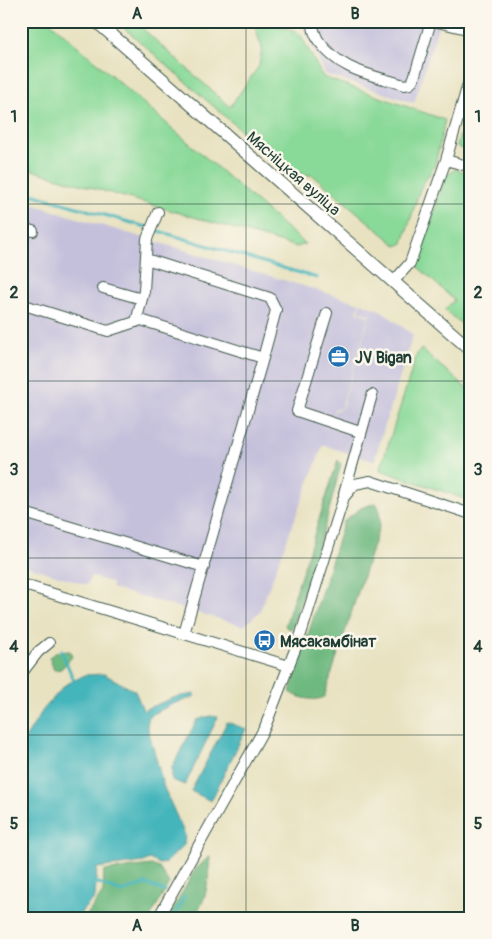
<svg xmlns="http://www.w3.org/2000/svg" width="492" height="939" viewBox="0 0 492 939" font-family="Pangolin,sans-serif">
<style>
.industrial{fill:#c4c0db}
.green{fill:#89d998;stroke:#548b66}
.forest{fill:#6eb980;stroke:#467b5a}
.water{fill:#45b5bc;stroke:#327978}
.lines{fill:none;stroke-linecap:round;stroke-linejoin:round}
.stream{stroke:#45b5bc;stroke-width:3}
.minor-casing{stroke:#3d5649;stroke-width:12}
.major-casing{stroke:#3d5649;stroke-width:14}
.minor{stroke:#fff;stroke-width:10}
.major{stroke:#fff;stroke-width:12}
.grid{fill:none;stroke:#1f3d34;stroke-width:1;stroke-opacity:0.55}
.labels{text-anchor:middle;stroke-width:5;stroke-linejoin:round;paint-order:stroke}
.street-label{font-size:16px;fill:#1f3d34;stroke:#fbf7ec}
.poi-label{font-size:16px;font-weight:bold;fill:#1f3d34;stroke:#fbf7ec;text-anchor:start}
.neatline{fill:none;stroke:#1f3d34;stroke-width:2}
.grid-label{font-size:16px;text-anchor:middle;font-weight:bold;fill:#1f3d34}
</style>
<rect width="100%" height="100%" fill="#fbf7ec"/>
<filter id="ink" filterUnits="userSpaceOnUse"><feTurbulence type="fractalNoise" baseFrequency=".02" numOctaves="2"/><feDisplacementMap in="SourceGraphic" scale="10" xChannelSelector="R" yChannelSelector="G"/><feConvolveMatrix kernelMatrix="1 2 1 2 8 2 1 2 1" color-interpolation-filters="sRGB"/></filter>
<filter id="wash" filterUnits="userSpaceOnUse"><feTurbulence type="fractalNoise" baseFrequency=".0096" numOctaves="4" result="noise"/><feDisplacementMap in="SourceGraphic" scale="20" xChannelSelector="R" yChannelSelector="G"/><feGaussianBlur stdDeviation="1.12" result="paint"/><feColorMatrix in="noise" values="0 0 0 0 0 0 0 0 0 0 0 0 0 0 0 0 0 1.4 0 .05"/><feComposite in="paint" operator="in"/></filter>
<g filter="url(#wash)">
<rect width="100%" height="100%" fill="#e8e2c1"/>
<path class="industrial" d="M301 21H440L414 103 325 74Z
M21 201 360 303 357 312 369 316 341 408 334 409 328 430 334 411 342 408 370 315 359 311 361 303 382 311 413 335 374 461 323 445 260 611 244 626 111 588 112 583 91 576 87 585 21 564Z"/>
<path class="green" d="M21 21H49L305 244 297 247 21 167Z
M116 21H134L230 107 259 66 262 48 253 21H268L300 34 323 77 445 120 435 165 420 189 403 243 397 246 314 176 299 173 244 133Z
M471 97V154L457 146Z
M455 169 471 174V332L445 310 454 300 417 266 445 178Z
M421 349 471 392V501L380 470 417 354Z"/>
<path class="forest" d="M338 460 341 464 326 522 292 628 288 629 285 626Z
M376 503 379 508 380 524 324 697C315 702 298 698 290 692L344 521 361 508Z
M70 651 72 657 61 669 54 670 49 657 57 652Z
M210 856C208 875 209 914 184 918 179 919 173 918 168 918L195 870Z
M151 865 159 868 169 883 150 918H85L103 892 104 871Z"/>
<path class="water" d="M104 674 135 691 143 710 176 697 194 694V697L173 704 149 716 147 725 164 788 185 835 184 845 166 863 160 864 149 859 144 862 97 868 95 898 82 911 79 918H24L21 917V745L43 710 65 685 85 675Z
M210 716 218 717 185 785 172 780V767L197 720Z
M227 722 246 729 211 801 191 791Z"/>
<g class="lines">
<path class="stream" d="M21 191 146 227
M155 230 317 278
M61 650 74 681
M93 881 122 892 145 884 165 891
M173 918 184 897"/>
</g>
</g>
<g filter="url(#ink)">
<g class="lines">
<defs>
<path id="minor" d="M313 21C312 28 315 34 318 40 340 71 369 74 404 85L410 84 414 78 431 21
M433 21 471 30
M446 160 471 167
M21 228 33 231
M146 259 270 298 276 310 263 358
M394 281 410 263 446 160 471 74
M103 288 142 299
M21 304 108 331 141 320 263 358 184 634
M327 313 297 411 360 432
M136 322 144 291 147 239 158 212
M344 494 372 395
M21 512 204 567
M21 584 289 666
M21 674 38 652 49 643
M158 918 265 727 301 634 344 497 355 484 370 481 471 514"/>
<path id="major" d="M96 21 471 350"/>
</defs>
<use href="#minor" class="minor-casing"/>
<use href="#major" class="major-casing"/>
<use href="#minor" class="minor"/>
<use href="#major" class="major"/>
</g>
</g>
<path class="grid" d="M246 21V918M21 204H471M21 381H471M21 558H471M21 735H471"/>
<defs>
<symbol id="office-disc" viewBox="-11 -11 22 22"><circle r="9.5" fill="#1f6fb2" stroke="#fbf7ec"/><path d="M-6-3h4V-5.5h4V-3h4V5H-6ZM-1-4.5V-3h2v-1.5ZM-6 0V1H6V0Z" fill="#fff"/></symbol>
<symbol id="bus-disc" viewBox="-11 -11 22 22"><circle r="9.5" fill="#1f6fb2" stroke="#fbf7ec"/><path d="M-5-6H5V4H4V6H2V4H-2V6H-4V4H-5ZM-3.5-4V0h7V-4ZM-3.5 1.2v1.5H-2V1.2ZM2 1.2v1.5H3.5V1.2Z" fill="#fff"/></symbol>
</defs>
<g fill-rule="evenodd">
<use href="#office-disc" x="326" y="344" width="25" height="25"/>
<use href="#bus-disc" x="252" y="628" width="25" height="25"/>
</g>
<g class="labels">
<g class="street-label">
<text transform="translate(294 173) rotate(41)" y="6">Мясніцкая вуліца</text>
</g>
<g class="poi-label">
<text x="355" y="363">JV Bigan</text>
<text x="280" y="647">Мясакамбінат</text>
</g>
</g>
<rect width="492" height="939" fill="none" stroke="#fbf7ec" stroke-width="55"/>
<rect x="28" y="28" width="436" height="884" class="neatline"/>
<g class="grid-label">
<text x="137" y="19">A</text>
<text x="355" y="19">B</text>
<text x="14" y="122">1</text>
<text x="478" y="122">1</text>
<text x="14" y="298">2</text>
<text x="478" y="298">2</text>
<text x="14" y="475">3</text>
<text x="478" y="475">3</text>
<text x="14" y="652">4</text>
<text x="478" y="652">4</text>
<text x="14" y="829">5</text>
<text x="478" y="829">5</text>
<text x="137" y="931">A</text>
<text x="355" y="931">B</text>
</g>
</svg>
